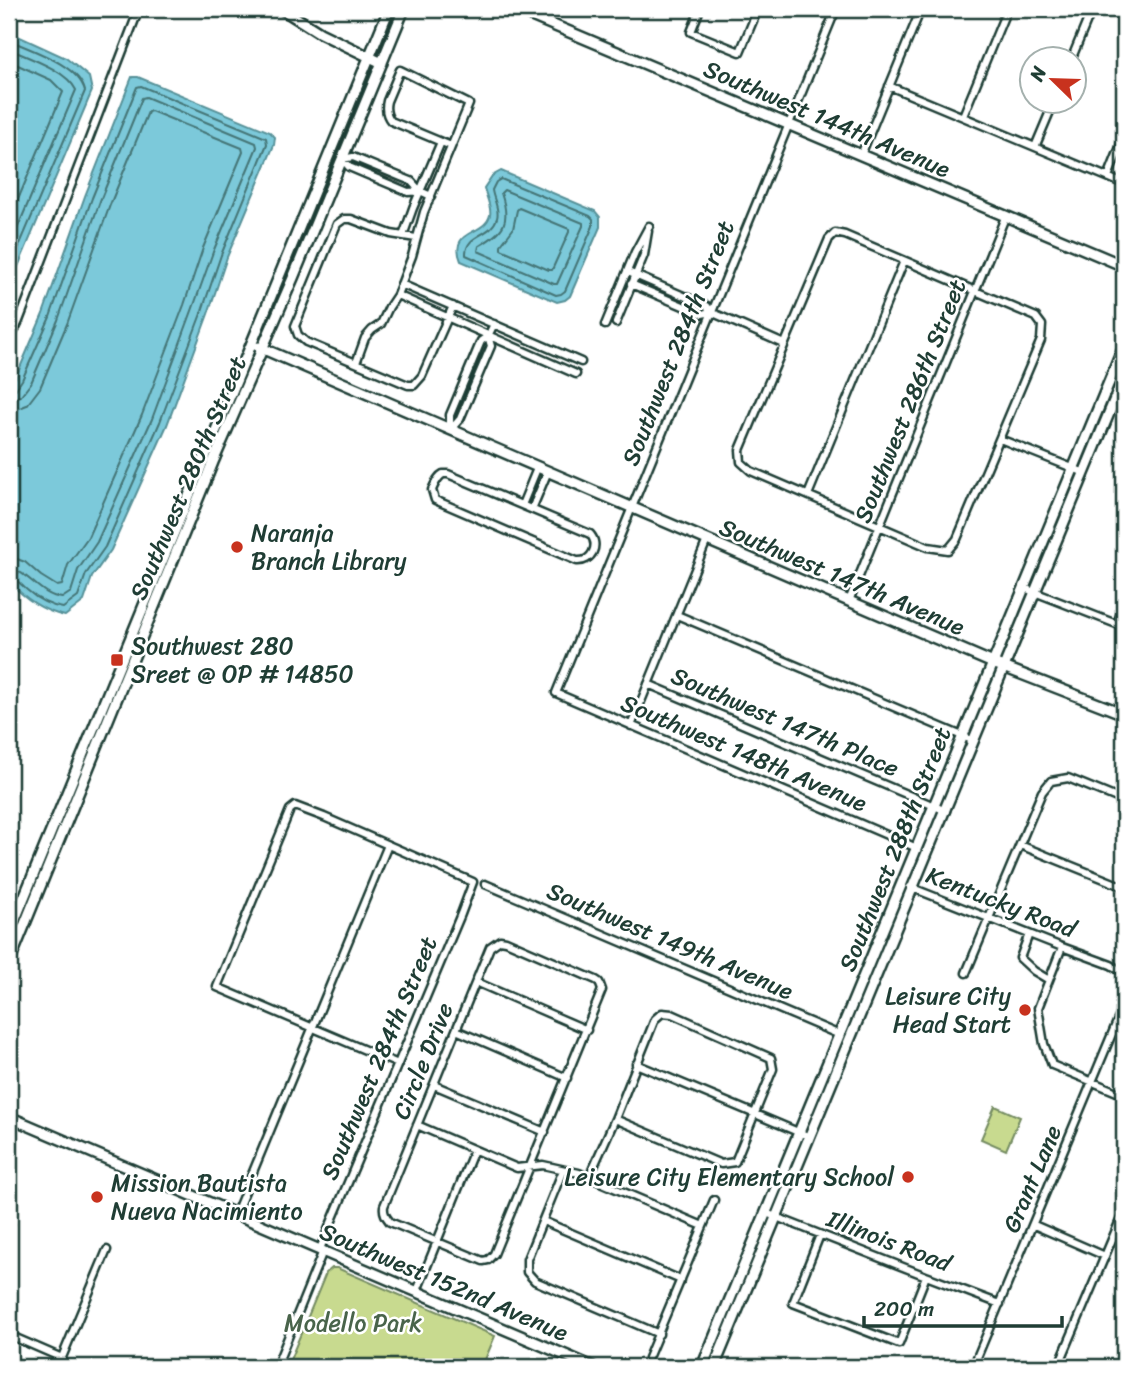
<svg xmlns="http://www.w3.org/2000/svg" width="1133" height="1376" viewBox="0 0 1133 1376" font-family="Sriracha,sans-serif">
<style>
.green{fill:#c8da8f;stroke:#748c62;stroke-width:2}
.water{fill:#7cc9da;stroke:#579198;stroke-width:2}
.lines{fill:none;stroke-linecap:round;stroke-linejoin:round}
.shore{stroke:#447576;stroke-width:2}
.street-casing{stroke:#1f3d34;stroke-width:11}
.secondary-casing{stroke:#1f3d34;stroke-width:14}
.street{stroke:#fff;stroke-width:6}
.secondary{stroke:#fff;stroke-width:9}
.poi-dot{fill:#c8321e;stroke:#fff;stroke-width:2.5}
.labels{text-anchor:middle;stroke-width:5;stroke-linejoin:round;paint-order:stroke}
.street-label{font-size:24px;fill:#1f3d34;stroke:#fff}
.poi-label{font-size:24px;fill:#1f3d34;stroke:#fff;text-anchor:start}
.park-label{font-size:24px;fill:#49644b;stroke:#fff}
</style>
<rect width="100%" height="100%" fill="#fff"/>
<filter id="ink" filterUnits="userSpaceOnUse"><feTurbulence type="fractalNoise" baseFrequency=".0143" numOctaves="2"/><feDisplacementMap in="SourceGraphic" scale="14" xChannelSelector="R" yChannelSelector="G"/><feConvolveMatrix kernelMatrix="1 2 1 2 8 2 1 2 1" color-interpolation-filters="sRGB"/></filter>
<g filter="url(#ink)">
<path class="green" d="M995 1106 1020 1117 1006 1150 981 1139Z
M332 1268H337L495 1336 482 1367H287L326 1273Z"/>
<path class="water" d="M9 32 66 58 89 77 92 91 9 288Z
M132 77H138L270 132 275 137 274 145 227 257 208 314 167 425 111 550 92 577 84 601 65 616C42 611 25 598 9 582V388L16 377 43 314 85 196Z
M501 171 595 211 600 217V227L570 296 565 300 557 302 461 261C448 229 485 236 490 215 492 208 486 196 484 188L492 176Z"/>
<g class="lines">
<path class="shore" d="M9 40C31 50 79 65 85 91L9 270
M9 49C29 58 66 70 76 90L9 248
M9 61 51 80 63 92 9 221
M501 179 590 216 593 219V226L565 291 561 294 556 295 466 255C465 234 491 237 497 218 500 209 493 199 492 190L496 182Z
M504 190 583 223V226L557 284H554L478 251 479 246C505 231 511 222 501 193Z
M519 208 569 229V232L552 270H549L501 249V245L513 229 517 210Z
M9 391 16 389 22 380 50 317 92 198 137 87 141 86 266 138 267 144 221 255 202 311 160 422 105 547 86 574 78 597 63 608C50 606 37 599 27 590 21 585 18 579 9 578
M9 399 21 396 31 383 58 320 100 201 142 98 146 97 256 143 257 147 213 252 193 308 152 419 97 542 78 570 71 592 62 598C39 596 28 570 9 569
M9 410 17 409 27 405 40 388 67 324 110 205 148 112 151 111 242 148 243 152 203 248 184 305 142 415 88 537 68 565 62 585 57 586 41 576 25 562 17 559 9 558"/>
<defs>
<path id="street" d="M700 9 691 32 740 52 758 9
M836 9 556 693 917 848
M1071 60 1092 9
M889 86 1124 184
M963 116 1007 9
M1035 147 1054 102
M861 155 921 9
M1108 177 1124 137
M420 191 408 192 349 167 342 159 353 157 401 177 411 181 420 191 431 196
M835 233 845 235 1036 317 1042 325 1041 340 957 539 948 550 928 547 751 471 741 462 740 450 829 239Z
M403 236 413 208 441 142
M416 238 391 234 351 219H344L337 224 332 236 295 326 298 335 306 342 408 385H414L422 376 453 306
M628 272 707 306 711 312 784 344
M401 284 581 362
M631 284 702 314 711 312
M397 295 576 374
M616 323 644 255 648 231
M605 325 635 252 649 226
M9 342 19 321 139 9
M356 363 365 338 372 330 381 324 389 307 397 295 412 256 424 212 469 104 400 70 387 101C385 109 386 115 391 121L451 146
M450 429V415L481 341 488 336 494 324
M451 429 460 419 491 346 488 336
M1000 439 1085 473
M443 474H448L590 534C600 545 592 562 577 561L435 500 432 490C435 484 437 477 443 474Z
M808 495 904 261
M522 505 538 466
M532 509 548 471
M1024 588 1124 627
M849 601 1006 215
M677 615 974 741
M1117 624 1124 605
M648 684 946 811
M631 726 707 540
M1020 845 1124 887
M485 884 840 1035
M910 887 1062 947 1111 965 1124 973
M1029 934 1020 958 1034 971 1049 980
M500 940 506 941 596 980 599 982 602 990 494 1254 488 1260 483 1261 390 1222C386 1217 383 1213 384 1206L490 947Z
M1062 947 1038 1008 1044 1044 1052 1065 1124 1095
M966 973 1042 792 1051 781 1068 778 1124 801
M476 982 587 1030
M456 1030 567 1078
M636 1064 810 1137
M434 1085 545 1132
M417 1125 517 1168 543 1165 579 1173 703 1226
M563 1170 527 1259V1272L535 1281 659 1334
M589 1177 615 1119 655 1019 662 1013 672 1014 771 1058 773 1069 735 1162 721 1164 615 1119
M236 1213 388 845
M766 1213 926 1276 1000 1304
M543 1221 681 1280
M1034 1225 1105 1256
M9 1228 10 1224
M820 1235 793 1303 899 1344 926 1276
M320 1249 461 914 473 882 324 817 295 806 290 810 217 987 398 1064
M417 1291 474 1150
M9 1335 62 1358
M648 1358 714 1200
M58 1367 107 1250
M276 1367 323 1251
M973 1367 1124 1005
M1058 1367 1124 1211"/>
<path id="secondary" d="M282 9 320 33 382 63
M515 9 1124 266
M259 347 993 663 1124 714
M9 934 389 9
M9 963 213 462 293 278 404 9
M9 1117 593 1367
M702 1367 1124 346
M714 1367 1124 377"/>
</defs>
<use href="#street" class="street-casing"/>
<use href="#secondary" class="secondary-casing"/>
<use href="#street" class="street"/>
<use href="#secondary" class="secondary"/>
</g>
</g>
<g class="poi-dot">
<circle cx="237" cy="547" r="7"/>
<rect x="110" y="653" width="14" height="14" rx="3.5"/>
<circle cx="1025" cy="1010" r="7"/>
<circle cx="908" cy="1177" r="7"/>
<circle cx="97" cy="1197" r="7"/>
</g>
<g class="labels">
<g class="street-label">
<text transform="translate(827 119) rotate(23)" y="8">Southwest 144th Avenue</text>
<text transform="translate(678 343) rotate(-68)" y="8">Southwest 284th Street</text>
<text transform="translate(910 401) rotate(-68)" y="8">Southwest 286th Street</text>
<text transform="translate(188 478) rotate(-67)" y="8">Southwest 280th Street</text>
<text transform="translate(842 577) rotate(23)" y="8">Southwest 147th Avenue</text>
<text transform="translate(785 722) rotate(23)" y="8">Southwest 147th Place</text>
<text transform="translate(744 753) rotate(23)" y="8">Southwest 148th Avenue</text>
<text transform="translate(895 849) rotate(-68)" y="8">Southwest 288th Street</text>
<text transform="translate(1001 902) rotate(21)" y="8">Kentucky Road</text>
<text transform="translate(670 941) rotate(23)" y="8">Southwest 149th Avenue</text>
<text transform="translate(379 1058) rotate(-67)" y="8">Southwest 284th Street</text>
<text transform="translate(423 1061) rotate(-68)" y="8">Circle Drive</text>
<text transform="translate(1032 1179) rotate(-67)" y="8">Grant Lane</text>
<text transform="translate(889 1241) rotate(21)" y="8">Illinois Road</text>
<text transform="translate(444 1282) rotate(23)" y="8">Southwest 152nd Avenue</text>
</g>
<g class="poi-label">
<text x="251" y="541">Naranja<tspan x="251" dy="28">Branch Library</tspan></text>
<text x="131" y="654">Southwest 280<tspan x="131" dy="28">Sreet @ OP # 14850</tspan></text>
<text x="1011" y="1004" text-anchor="end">Leisure City<tspan x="1011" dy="28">Head Start</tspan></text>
<text x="894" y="1185" text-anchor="end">Leisure City Elementary School</text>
<text x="111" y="1191">Mission Bautista<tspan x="111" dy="28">Nueva Nacimiento</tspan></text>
</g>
<g class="park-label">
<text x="353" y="1331">Modello Park</text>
</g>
</g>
<rect width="1133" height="1376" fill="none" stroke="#fff" stroke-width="35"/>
<rect x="18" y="18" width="1098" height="1341" fill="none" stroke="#1f3d34" stroke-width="2.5" filter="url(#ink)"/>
<g transform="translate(1053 80) rotate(293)"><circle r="33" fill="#ffffff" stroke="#a5b1ae" stroke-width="2"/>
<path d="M0-5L12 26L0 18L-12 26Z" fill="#c8321e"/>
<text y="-10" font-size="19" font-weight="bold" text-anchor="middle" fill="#1f3d34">N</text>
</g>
<path d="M864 1316v10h198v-10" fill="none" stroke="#1f3d34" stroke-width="3.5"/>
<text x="874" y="1316" font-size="21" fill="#1f3d34" stroke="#ffffff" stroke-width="5" paint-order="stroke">200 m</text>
</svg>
